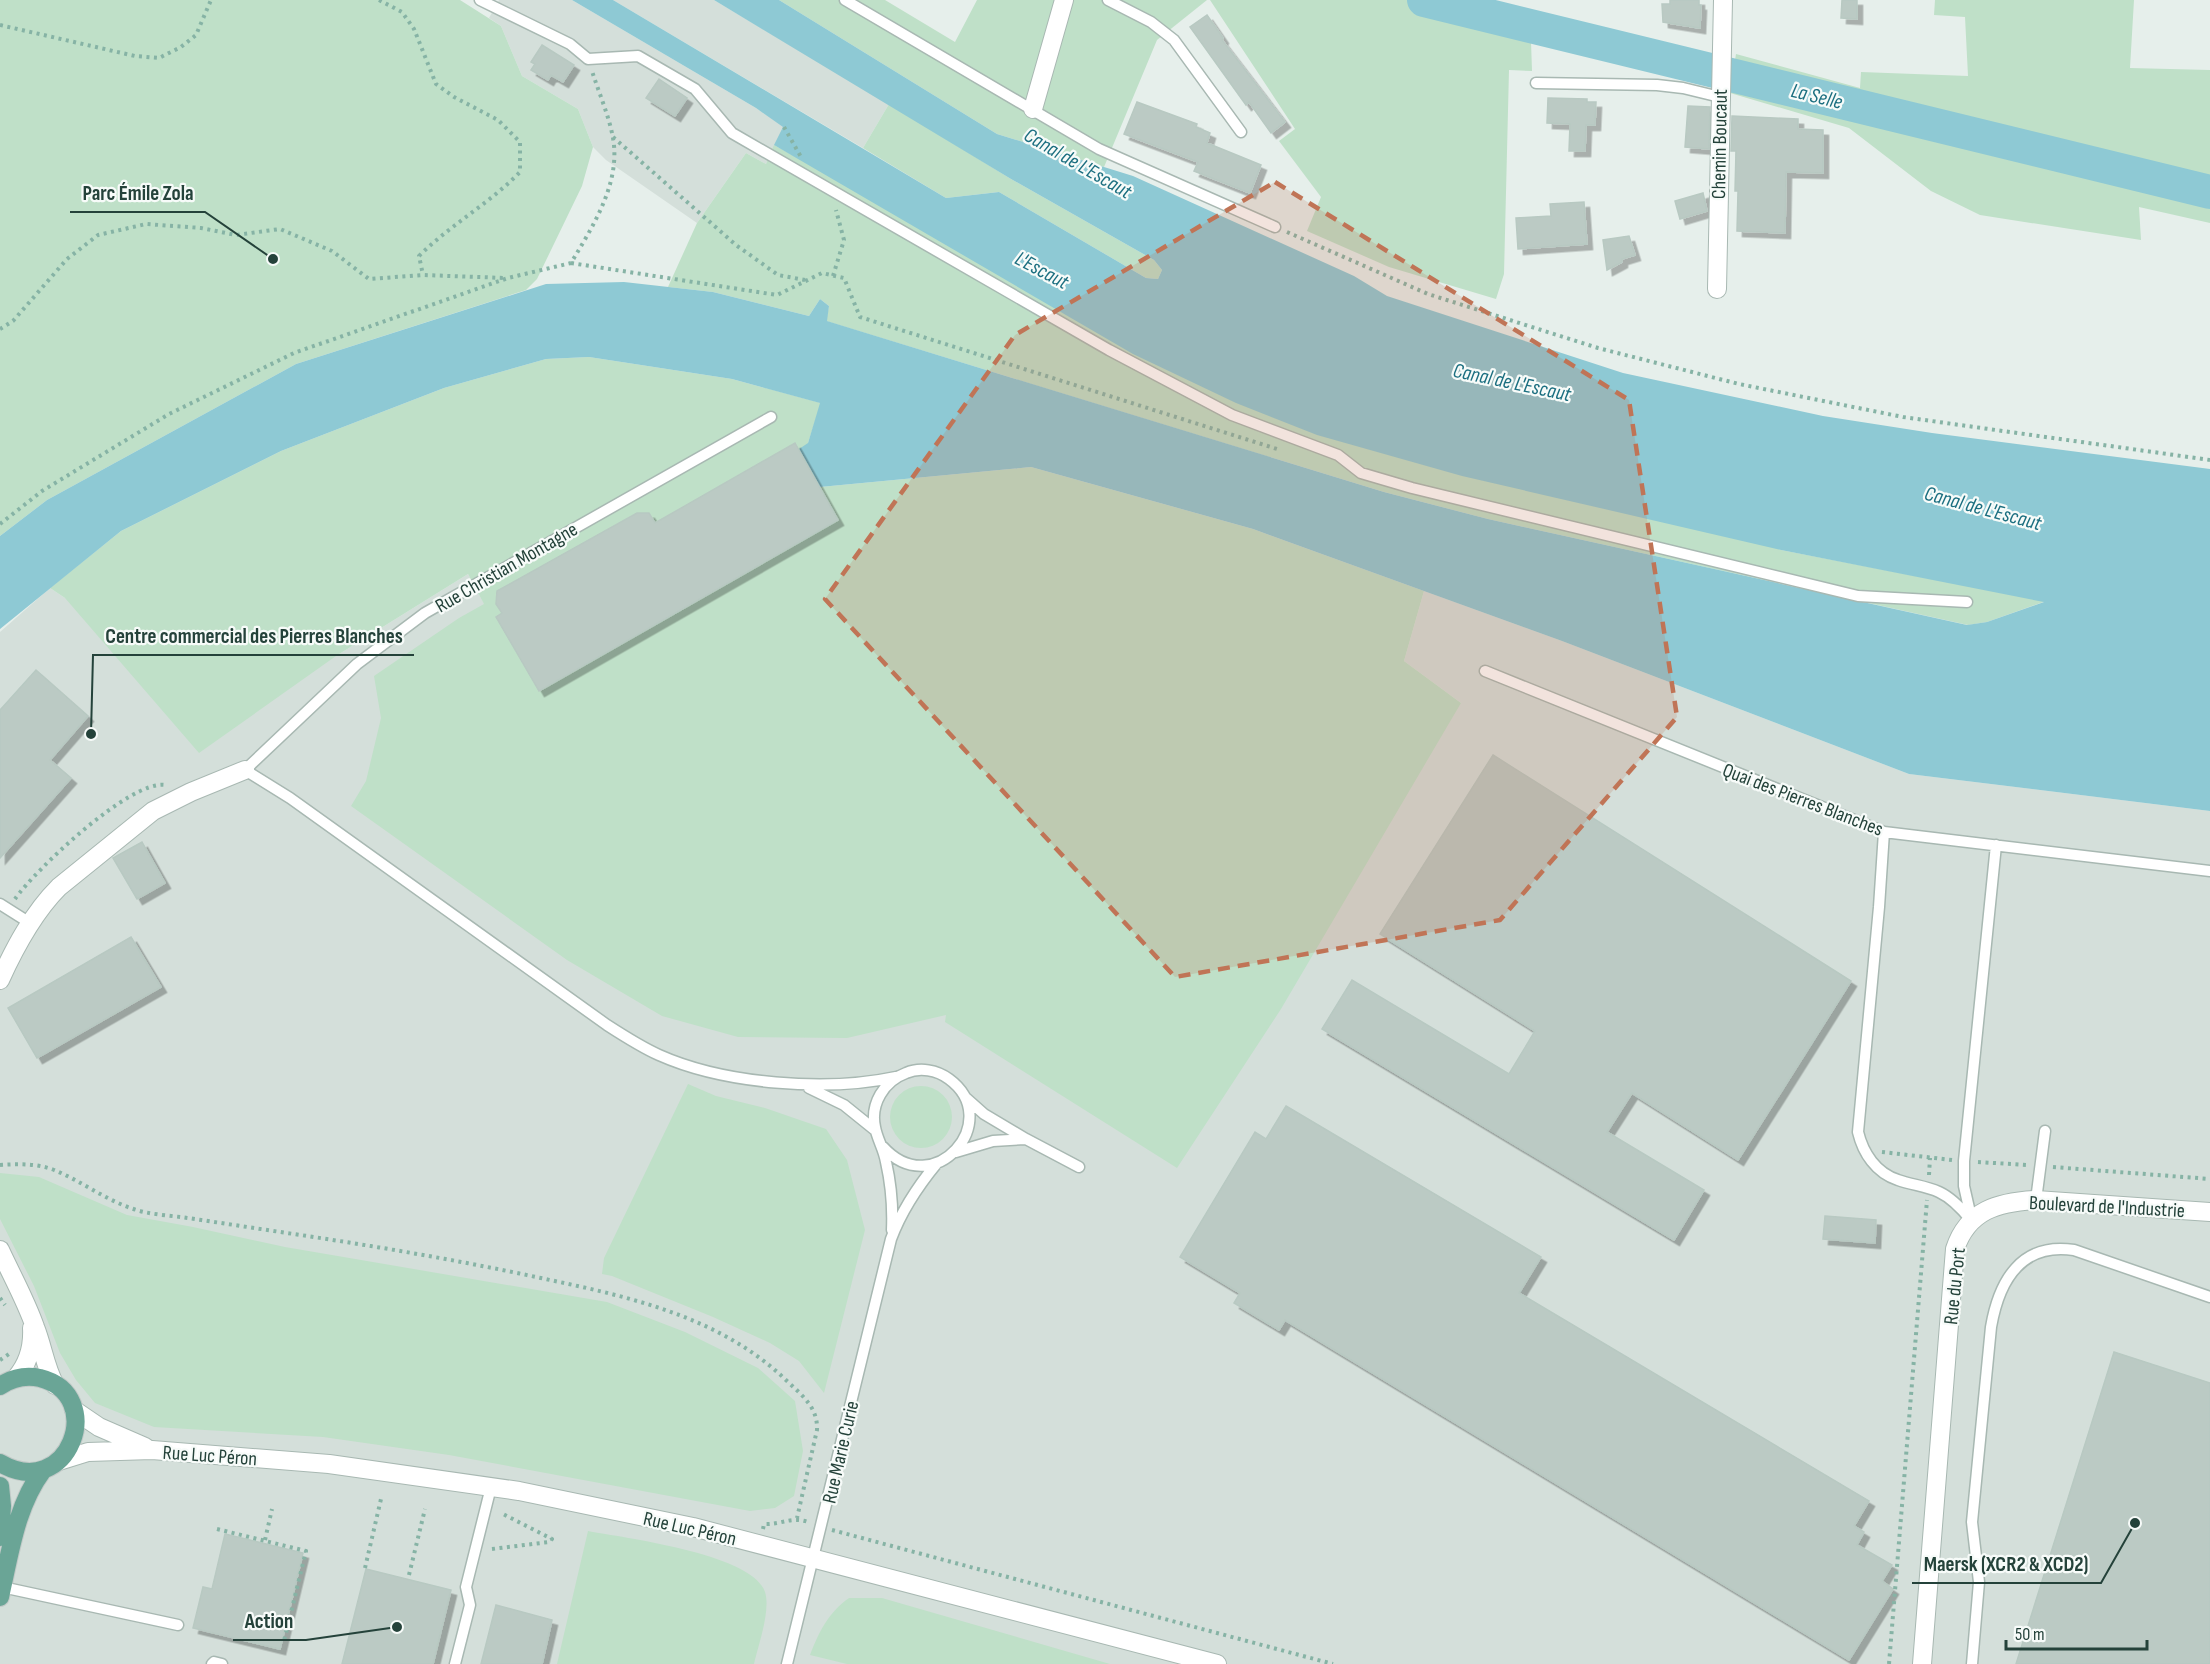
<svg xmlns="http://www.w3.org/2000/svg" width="2210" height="1664" viewBox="0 0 2210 1664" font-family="'Sofia Sans Condensed',sans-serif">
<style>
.built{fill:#d4dfda}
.green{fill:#bfe0c8}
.water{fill:#8ec9d4}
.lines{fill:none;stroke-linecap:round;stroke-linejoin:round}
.river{stroke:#8ec9d4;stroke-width:34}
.building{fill:#bbcac4;stroke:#b8c9c2;stroke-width:1.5;filter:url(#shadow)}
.service-casing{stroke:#a8b8b2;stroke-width:13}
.minor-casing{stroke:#a8b8b2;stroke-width:20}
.primary-casing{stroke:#c2cac8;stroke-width:20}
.path{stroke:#86b3a5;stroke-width:4;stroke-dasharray:3 4.5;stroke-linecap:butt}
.service{stroke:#fff;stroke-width:10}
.minor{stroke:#fff;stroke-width:18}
.primary{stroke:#6aa596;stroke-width:18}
.marked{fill:#c07456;fill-opacity:0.2;stroke:#c07456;stroke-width:4.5;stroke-dasharray:12 8;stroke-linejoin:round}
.labels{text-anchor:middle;stroke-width:4.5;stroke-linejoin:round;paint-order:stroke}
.street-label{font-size:20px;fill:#24423a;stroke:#f7fbf9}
.water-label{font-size:21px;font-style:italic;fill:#1c6f80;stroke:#f7fbf9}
.leader{fill:none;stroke:#24423a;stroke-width:2}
.callout-dot{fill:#24423a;stroke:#f7fbf9;stroke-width:2}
.callout-label{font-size:21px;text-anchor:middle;font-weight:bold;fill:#24423a;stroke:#f7fbf9;stroke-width:4.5;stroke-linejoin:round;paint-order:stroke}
</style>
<defs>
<filter id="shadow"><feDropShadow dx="5.5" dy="5.5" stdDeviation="0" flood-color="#0004"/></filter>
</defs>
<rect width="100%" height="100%" fill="#e6efeb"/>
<path class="built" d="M499 0H572L756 108 784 127 766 164 746 153 697 223 606 160 593 147 578 109 522 76 501 26 489 18Z
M613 0H714L889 104 863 148Z
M468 574 546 717 1461 703 1404 661 1424 591 1562 641 1909 774 2210 811V1664H0V632L50 588 65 598 336 656Z"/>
<path class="green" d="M0 0H460L501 26 522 76 578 109 593 147 582 186 537 279 526 290 296 364 47 500 0 536Z
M779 0H885L955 42 977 0H1207L1157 40 1104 167 997 134Z
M1210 0H1481L1530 12 1532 71 1509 70 1504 274 1496 299 1389 267 1307 231 1321 197 1279 141 1295 129Z
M1935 0H2134L2130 68 2210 70V223L2139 207 2141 240 1980 215 1931 191 1849 128 1730 93 1736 54 1860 88 1861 72 1968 76 1965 17 1934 15Z
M889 104 1011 179 1154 260 1162 270 1158 279 1146 278 999 192 946 198 863 148Z
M774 145 805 162 1781 550 2046 601 1987 622 1968 625 1488 519 1384 492 826 321 829 306 820 299 809 316 713 292 668 287 697 223 746 153 766 164Z
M589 357 732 379 821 403 808 443 820 487 1031 467 1253 529 1424 591 1404 661 1461 703 1281 1009 1177 1168 945 1022 946 1015 847 1038 738 1037 662 1016 567 960 351 806 366 781 381 718 374 676 459 618 484 604 468 574 336 656 199 753 65 598 50 588 121 531 281 451 444 388 546 359Z
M688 1084 716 1096 765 1108 826 1129 847 1160 865 1230 824 1393 799 1361 770 1343 713 1317 612 1276 602 1274 604 1258Z
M890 1117a31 31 0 1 1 62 0a31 31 0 1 1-62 0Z
M0 1173 39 1177 127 1215 193 1227 285 1247 607 1302 685 1332 758 1368 795 1401 803 1451 794 1496 775 1508 750 1511 449 1455 323 1437 154 1427 95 1403 76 1380 60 1353 34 1286 0 1219Z
M588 1531C625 1538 753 1554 765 1592 771 1610 758 1646 754 1664H557Z
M849 1598H882L1110 1664H847L810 1655C819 1632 828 1613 849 1598Z"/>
<path class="water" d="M572 0H613L946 198 999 192 1146 278 1158 279 1162 270 1154 260 1011 179 714 0H779L997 134 1133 176 1354 276 1387 296 1623 373 1823 416 1932 433 2210 469V811L1909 774 1562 641 1253 529 1031 467 820 487 799 449 808 443 820 403 732 379 589 357 546 359 444 388 281 451 121 531 0 629V536L47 500 296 364 546 284 624 282 713 292 809 316 820 299 829 306 827 321 1384 492 1488 519 1967 625 1987 622 2044 602 1781 550 1462 476 1317 435 1236 403 1133 354 774 145 783 127 756 108Z"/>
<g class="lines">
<path class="river" d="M1424 0 2210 192"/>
</g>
<path class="building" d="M1670 0H1699V5H1701L1700 28 1663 22 1662 4H1670Z
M1842 0H1857V19L1841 18Z
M1207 15 1223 38 1222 40 1285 122 1271 133 1249 102 1246 105 1190 27Z
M542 45 574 65 563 82 551 75 548 80 531 70 535 64 531 62Z
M659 79 687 98 675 116 646 98Z
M1548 98 1587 99V102H1596L1595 125H1586L1585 151H1569L1570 124 1547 123Z
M1137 102 1197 124 1196 127 1210 133 1207 143 1261 165 1250 193 1194 171 1198 162 1124 134Z
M1688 106 1710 107 1709 149 1685 147Z
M1732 116 1798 119V129L1823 130V173L1786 172 1785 233 1737 231 1738 191H1735L1736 151H1731Z
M1703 193 1707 211 1680 219 1675 201Z
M1584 202 1587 244 1518 249 1516 218 1551 216 1550 204Z
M1629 236 1635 255 1622 259V262L1607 270 1603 240Z
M795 443 838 520 539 691 496 617 502 613 496 604 497 591 637 513H649L655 523Z
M36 670 88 716 50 760 71 778 0 858V710Z
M1493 755 1851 981 1738 1160 1632 1093 1607 1132 1704 1190 1674 1240 1322 1029 1352 980 1509 1074 1535 1031 1380 934Z
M142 842 165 883 137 899 113 858Z
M131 937 161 987 37 1058 8 1008Z
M1286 1106 1541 1257 1519 1293 1869 1501 1854 1526 1864 1532 1857 1545 1892 1565 1882 1581 1893 1589 1849 1660 1285 1320 1279 1330 1234 1303 1240 1293 1180 1257 1255 1132 1266 1139Z
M1825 1216 1876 1220 1875 1243 1823 1239Z
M2114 1352 2210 1383V1664H2016Z
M225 1534 303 1553 280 1649 193 1628 203 1587 212 1589Z
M366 1569 451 1590 433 1664H342Z
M496 1605 552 1620 542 1664H481Z"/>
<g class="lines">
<defs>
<path id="service" d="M480 0 570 44 588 59 638 56 695 89 732 133 1109 350 1232 415 1338 455 1361 473 1412 488 1858 596 1967 602
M845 0 1099 149 1275 227
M1108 0 1151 22 1174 40 1241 132
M1536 83 1657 85 1683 88 1720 97
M771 417 425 613 357 664 245 770 290 798 607 1025C624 1036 641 1047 659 1055 724 1084 826 1092 896 1077
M1485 671 1884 832 2210 871
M1884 832 1879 907 1858 1132C1863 1153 1876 1173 1898 1180 1912 1185 1926 1186 1939 1192 1952 1198 1962 1209 1971 1220
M0 904 30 923
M809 1088 844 1105 875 1130
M966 1098 984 1114 1026 1139 1079 1167
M883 1147C934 1203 1005 1120 949 1079 937 1070 920 1067 906 1073 884 1081 870 1104 875 1127 877 1139 884 1149 886 1162 891 1184 893 1207 892 1230
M956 1152 993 1141 1025 1139
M2036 1200 2045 1131
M1971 1217 1964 1186V1161L1996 845
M2 1587 178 1625
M212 1664 214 1662 222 1664
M455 1664 470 1605 466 1587 491 1487
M787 1664 891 1239C901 1212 918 1186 937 1163
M1972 1664 1979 1582 1972 1522 1991 1327C1999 1281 2021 1242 2074 1250L2210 1297"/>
<path id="minor" d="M1033 109 1064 0
M1717 289 1723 0
M0 980C15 947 33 913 59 887L153 811 191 792 245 770
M0 1250C12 1276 26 1301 35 1327 43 1347 45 1367 55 1385
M16 1378C28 1364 33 1346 32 1328
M74 1410 99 1427 145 1447
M59 1461 88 1452 152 1450 329 1464 519 1491 693 1527 1217 1664
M1922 1664 1955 1249C1968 1210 1998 1202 2036 1200L2210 1212"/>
<path id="primary" d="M0 1386C12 1378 26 1375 40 1378 108 1395 69 1503 0 1463
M0 1486 2 1506 0 1537
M0 1597C10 1553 16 1506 43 1470"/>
</defs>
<use href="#service" class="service-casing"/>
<use href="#minor" class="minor-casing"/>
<use href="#primary" class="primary-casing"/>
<path class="path" d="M379 0 402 12 414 29 436 84 454 97 498 120 520 142V172C489 204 450 225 419 256L423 275
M0 25 135 56 159 58 181 47 196 35 211 0
M784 127 801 157
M613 137 736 245 778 275 805 280
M1287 232 1428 294 1598 348 1739 384 1903 417 2210 460
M571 263 777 295 822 273 844 278 860 317 1277 449
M833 276 844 240 836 210
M0 329 13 321 67 259 98 235 146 224 201 228 236 235 280 229 332 251 369 279 423 275 505 278
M0 524 42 491 169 414 294 353 508 278 571 263C593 226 621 183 613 138 609 116 599 93 592 71
M15 899C35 870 130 780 165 785
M1882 1152 1952 1160
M1978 1162 2027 1165
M0 1165C18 1164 36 1163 54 1170 84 1182 110 1204 144 1212 158 1215 174 1216 188 1218 221 1223 254 1228 287 1233 375 1246 463 1261 550 1280 635 1298 724 1319 788 1382 803 1396 818 1408 817 1430L797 1518
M2053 1167 2210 1179
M1929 1175 1930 1158
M0 1298 5 1305
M0 1360 9 1354
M217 1529 306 1551 284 1641
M763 1529 764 1524C781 1525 791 1516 808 1522
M832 1530 1333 1664
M265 1540 272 1509
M492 1549 549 1542 552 1539 501 1513
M365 1568 381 1499
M409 1575 425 1509
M1889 1664 1927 1200"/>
<use href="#service" class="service"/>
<use href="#minor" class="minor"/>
<use href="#primary" class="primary"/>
</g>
<path class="marked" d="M1275 182 1629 400 1677 717 1500 920 1175 977 825 599 1015 335Z"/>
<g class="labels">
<g class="street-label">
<text transform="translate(1719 144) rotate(-89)" y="7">Chemin Boucaut</text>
<text transform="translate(506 567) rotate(-30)" y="7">Rue Christian Montagne</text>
<text transform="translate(1803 799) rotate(21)" y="7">Quai des Pierres Blanches</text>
<text transform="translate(2107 1206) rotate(3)" y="7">Boulevard de l'Industrie</text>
<text transform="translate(1954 1286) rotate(-84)" y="7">Rue du Port</text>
<text transform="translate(840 1452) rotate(-77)" y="7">Rue Marie Curie</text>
<text transform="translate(210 1455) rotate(4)" y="7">Rue Luc Péron</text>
<text transform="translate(690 1528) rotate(13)" y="7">Rue Luc Péron</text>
</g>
<g class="water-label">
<text transform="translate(1817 96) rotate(14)" y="7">La Selle</text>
<text transform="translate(1078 163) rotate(30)" y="7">Canal de L'Escaut</text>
<text transform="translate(1042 270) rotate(28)" y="7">L'Escaut</text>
<text transform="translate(1512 382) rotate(12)" y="7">Canal de L'Escaut</text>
<text transform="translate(1983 508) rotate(15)" y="7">Canal de L'Escaut</text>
</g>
</g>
<path class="leader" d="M273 259L205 212H70M91 734L93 655H414M2135 1523L2101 1583H1912M397 1627L306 1640H233"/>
<g class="callout-dot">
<circle cx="273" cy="259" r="6"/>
<circle cx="91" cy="734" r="6"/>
<circle cx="2135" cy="1523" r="6"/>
<circle cx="397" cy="1627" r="6"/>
</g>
<g class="callout-label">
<text x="138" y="200">Parc Émile Zola</text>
<text x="254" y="643">Centre commercial des Pierres Blanches</text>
<text x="2006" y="1571">Maersk (XCR2 &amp; XCD2)</text>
<text x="269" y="1628">Action</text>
</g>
<path d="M2006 1640v9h141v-9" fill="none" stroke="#24423a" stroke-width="3"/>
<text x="2015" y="1640" font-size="18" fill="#24423a" stroke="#f7fbf9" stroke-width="4.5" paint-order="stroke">50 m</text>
</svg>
